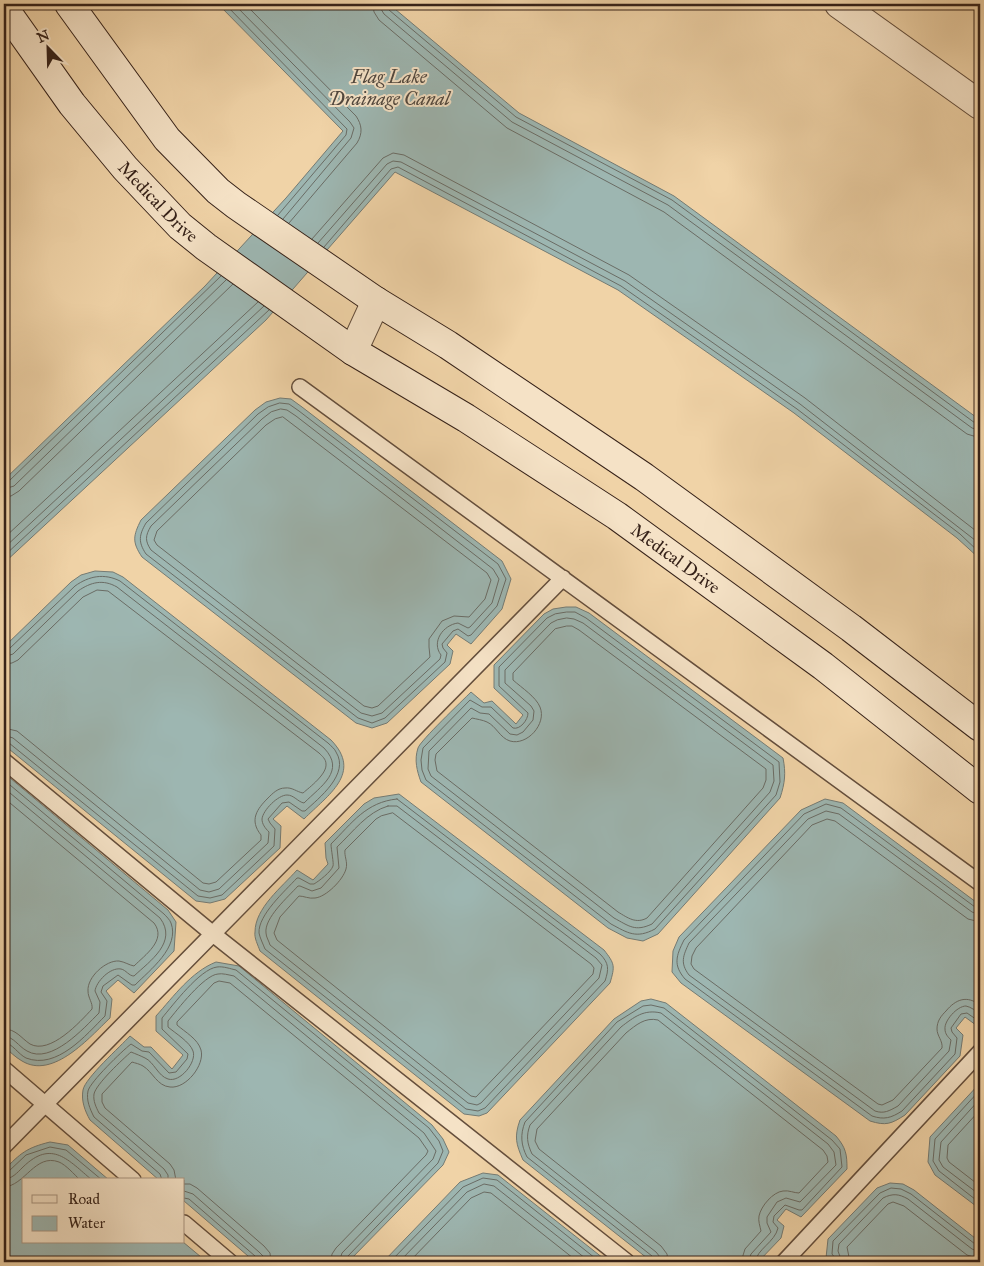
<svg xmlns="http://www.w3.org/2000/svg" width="984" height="1266" viewBox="0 0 984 1266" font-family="'IM FELL Great Primer',serif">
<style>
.water{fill:#9db6b1;stroke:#747b74}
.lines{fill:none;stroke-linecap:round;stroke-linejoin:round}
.shore{stroke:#6a6c65;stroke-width:1}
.lane-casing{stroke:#644e3c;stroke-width:18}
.street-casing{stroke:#644e3c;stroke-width:30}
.secondary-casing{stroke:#362219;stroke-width:30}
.lane{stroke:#f5e2c6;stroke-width:15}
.street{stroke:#f5e2c6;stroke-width:28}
.secondary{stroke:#f5e2c6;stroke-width:28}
.labels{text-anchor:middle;stroke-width:4;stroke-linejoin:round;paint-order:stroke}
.street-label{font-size:18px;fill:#362219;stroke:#f5e2c6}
.water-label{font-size:19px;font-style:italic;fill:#50473f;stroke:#f5e2c6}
</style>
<rect width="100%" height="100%" fill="#f0d3a7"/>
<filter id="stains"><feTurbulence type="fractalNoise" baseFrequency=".004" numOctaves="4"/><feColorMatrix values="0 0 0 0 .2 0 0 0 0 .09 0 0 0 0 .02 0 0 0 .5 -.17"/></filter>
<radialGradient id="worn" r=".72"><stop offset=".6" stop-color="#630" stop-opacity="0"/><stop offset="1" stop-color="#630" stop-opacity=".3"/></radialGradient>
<path class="water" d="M218 4H389L519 113 674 196 980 420V559L957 538 794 413 618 290 395 172 266 320 4 563V480L205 286 286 198 343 131Z
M280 398 291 399 302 407 502 561 511 579 502 609 471 644 456 634 447 645 453 651 450 664 387 723 372 728 356 723 142 557C132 542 133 536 141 520L255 410 266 402Z
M95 571 113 572 123 577 331 740C363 773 328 795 304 819L287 806 273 819 281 826 280 848 225 899 210 903 196 901 4 745V647L71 582 81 575Z
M566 607H576L589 613 783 758C786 773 785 783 780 798L658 934 643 941 627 938 608 928 421 782C417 771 414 760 418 748 420 741 462 701 471 692L484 703 492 701 516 724 523 715 494 688V665L544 614 553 609Z
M4 773 168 910 176 922 174 951 134 993 118 980 106 991 112 999 110 1018C90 1037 53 1080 22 1061 15 1057 9 1051 4 1046Z
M399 794 604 950C615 964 615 966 610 983L487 1113 479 1116 464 1114 260 951C258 945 254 938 255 932 255 908 282 887 297 870L313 880 328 864 326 858 325 843 364 804 374 798Z
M825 799 843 803 980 905V1028L965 1017 956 1028 963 1035 960 1056 905 1115C891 1124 886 1126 870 1121L681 983 672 972 673 951 679 937 801 810Z
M216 962 239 966 432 1125 443 1139 449 1152 443 1165 348 1262H255L184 1201V1180H159L90 1120C85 1111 81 1101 83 1090 85 1078 121 1046 130 1036L144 1047H151L172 1069 183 1055 156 1031V1016C174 996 191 972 216 962Z
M651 999 666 1003 836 1136C846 1148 847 1154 847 1169L801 1217 786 1209 777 1220 784 1226 781 1238 758 1262H652L523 1160C516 1144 514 1137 520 1120L614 1019 641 1001Z
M980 1083V1209L935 1175 928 1162 930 1137Z
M50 1142 68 1145 109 1180H24V1242H183L207 1262H4V1170C21 1153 26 1148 50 1142Z
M483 1173 498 1175 608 1262H383L460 1182Z
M890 1183 903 1184 914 1190 980 1242V1262H834L826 1258 828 1239 877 1188Z"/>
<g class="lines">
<path class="shore" d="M225 4 347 129 346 135 278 215
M234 4 350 122 354 128 351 138 283 219
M245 4 356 116C362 125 363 133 357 143L289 223
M373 4 374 12 379 20 507 128 664 212 967 434 980 438
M380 4 381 9 384 14 512 122 668 205 972 428 980 430
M387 4 389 10 516 117 672 200 975 423 980 424
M312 239 383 158 393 153 404 155 629 275 805 398 980 534
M318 243 387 164 393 161 401 162 625 281 800 404 980 544
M324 247 391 169 398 167 621 286 797 409 960 534 980 553
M280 403 289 404 299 411 498 564 506 579 497 606 471 635 468 636 458 629 453 631 442 644 443 648 447 653 445 662 385 718 372 723 358 718 146 554C138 542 139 535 146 523L258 414 268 407Z
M281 409 287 410 296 416 493 569 499 579 492 603 470 627 468 628 458 623C443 625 431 642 441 655L440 659 382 713 372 716 361 713 151 550C145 541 145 536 151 526L262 419 271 412Z
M283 417 487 573 491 580 485 599 469 617 454 616 442 621 429 639V647L430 657 378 706 372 708 364 706 157 545 154 540 157 531 266 425 275 419Z
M4 483 9 481 221 276
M4 489 14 486 226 280
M4 497 11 496 19 491 233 284
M4 538 258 302
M4 548 264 306
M4 556 269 310
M567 612H575L586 618 779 762 780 782 776 795 655 929C636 939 628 933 611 924L426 780 422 770 421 760 423 748 470 700 482 707H491L513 728C520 730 528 720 528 713L499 686V667L547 618 555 614Z
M567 618 574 619 583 623 773 765 774 781 770 792 652 924C635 932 629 926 614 918L431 776 428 769 429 751 471 708 480 713 489 714 510 734 517 735 523 732 533 720 534 711 531 706 505 683V670L551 623 557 620Z
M567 626H572L579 630 766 769V780L763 788 647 918C636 924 628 918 618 912L437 771 435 760 436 754 472 718C476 719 483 720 487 722 496 726 500 738 510 741 527 746 547 724 540 707 536 697 522 688 513 680V673L555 629Z
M4 651 9 649 75 586C89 576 104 573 120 581L328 743C331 746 335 749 336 752 350 774 319 798 305 811H302L289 802 282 803 268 819 270 823 275 829 274 846 222 895 210 898 198 896 9 743 4 741
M4 657 13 654 78 591C91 582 103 579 117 587L324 748C346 771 321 786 304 803 298 802 294 795 287 795 278 795 263 810 262 819 262 824 265 828 269 832L268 843 219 889 209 892 200 890 13 738 4 735
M4 664 12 663 18 660 83 597 97 590 108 591 319 753C322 756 326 759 326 764 327 774 310 787 303 793 297 792 292 787 285 788 278 788 273 793 268 798 257 809 249 820 261 835V840L216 882 209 884 203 883 17 731 4 728
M4 780 164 914C166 916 170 920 171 923 180 947 150 970 135 985H132L118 975 103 986 101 992 107 1001 105 1016C86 1035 57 1070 26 1058 18 1054 13 1044 4 1042
M4 788 160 918C178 942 150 961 134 976 129 976 126 970 121 969 110 967 96 982 95 991L100 1002 99 1013C84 1028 51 1065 27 1051 18 1046 14 1037 4 1036
M4 798 154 923C167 940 145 955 134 966 129 965 125 962 119 961 106 960 87 977 88 991 88 998 93 1003 92 1009 80 1022 50 1055 30 1044 21 1038 16 1029 4 1029
M397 799 600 954C609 963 609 969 605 981L485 1108 478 1111 466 1109 265 949C263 944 260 938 259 933 258 915 285 891 297 878H299L310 884H314C319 881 331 872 333 866 334 864 331 849 331 844 352 823 366 802 397 799Z
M388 806H397L596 958 602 965 599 978 481 1103 477 1105 468 1103 270 945C269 941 266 937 266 933 264 918 288 897 298 886H300L312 891 321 888 339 868 337 847C353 832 367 812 388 806Z
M393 813 591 964 594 968 593 974 476 1097 471 1096 277 940 274 933 280 917 299 896C304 896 309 899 315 898 326 897 343 880 346 869 348 862 344 856 345 850L376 819 381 816Z
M980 908 975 907 841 808 826 804 804 814 684 940C676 956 673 965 685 979L872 1116C884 1120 891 1118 902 1111L955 1054 957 1038 952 1032 951 1028 961 1014 967 1013 980 1022
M980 915 972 912 839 814 826 811 808 819 689 943C683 956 680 963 689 975L875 1111C884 1114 889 1111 898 1106L949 1051 951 1040C948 1037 945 1034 945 1029 944 1021 957 1006 966 1006 971 1007 976 1011 980 1014
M980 922 968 919 835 821 827 819 812 825 696 948 692 956 691 964 694 969 878 1104 882 1105 893 1100 942 1048C943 1041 937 1036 937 1029 937 1021 941 1016 946 1011 956 999 967 995 980 1005
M980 1090 935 1139 933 1161 939 1171 980 1203
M980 1099 941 1142 939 1160 943 1167 980 1195
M980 1110 948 1145 947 1158 949 1162 980 1186
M4 1173 9 1171 26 1155 50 1147 66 1150 102 1180
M4 1179C12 1179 17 1173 23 1167 52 1139 68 1160 92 1180
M162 1180 160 1174 94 1117C90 1109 86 1100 88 1091 90 1082 122 1051 131 1044L142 1051 149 1052 169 1073 176 1072 187 1059 188 1054 162 1029V1018C173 1005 200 969 217 967 223 966 231 969 236 970L429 1128 439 1141 443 1151 438 1163 347 1257 345 1262
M168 1180V1175L164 1169 99 1113C96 1107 93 1101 94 1094 96 1084 123 1059 131 1052 136 1054 141 1056 145 1058 154 1062 158 1076 168 1079 180 1083 197 1062 193 1051 190 1042 175 1033 168 1027V1021C177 1010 204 975 218 974 222 973 229 975 234 976L424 1133 436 1151 433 1159 342 1253 339 1262
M176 1180 174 1170 170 1164 105 1108 102 1102V1094L132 1062C135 1063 140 1064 143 1066 153 1072 157 1086 170 1087 186 1089 205 1065 201 1050 198 1039 185 1032 177 1025V1022L214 983 219 981 230 983 419 1138 428 1151 426 1155 336 1248 332 1254 331 1262
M184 1184H190L197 1188 264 1246 270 1253 271 1262
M4 1187C25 1186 35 1153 59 1162 66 1165 74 1174 80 1180
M184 1191 193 1194 259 1252 263 1256 264 1262
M184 1198 189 1199 255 1256 257 1262
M390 1262 463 1187 483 1178 497 1180 600 1262
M399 1262 467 1192 484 1184 494 1186 590 1262
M409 1262 471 1198 484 1192 491 1193 578 1262
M654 1262 652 1256 527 1157C521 1145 520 1135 525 1122L617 1022 643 1006 651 1005 664 1008 832 1140 840 1149 842 1167 802 1210H799L785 1205 774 1216 773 1222 778 1228C775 1242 757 1249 755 1262
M660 1262V1257L656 1252 532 1154C527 1143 526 1136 530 1125L621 1027C634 1017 644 1009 661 1013L828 1144 834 1152 836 1165 800 1202 786 1198 777 1202 767 1217V1223L771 1232 751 1254 748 1262
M668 1262 667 1254 661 1246 539 1149 535 1141 537 1129 626 1033C636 1025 645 1017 658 1020L823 1150 827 1156 828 1162 799 1193C794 1193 789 1190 783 1191 773 1192 761 1206 759 1216 758 1221 760 1226 761 1231L745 1249 741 1262
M836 1262 835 1258 832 1254 833 1241 880 1193 891 1188 901 1189 911 1194 975 1244 980 1245
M842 1262 838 1251 839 1244 883 1198C893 1193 899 1194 908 1199L972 1249 980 1252
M850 1262 847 1247 888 1204 893 1202 904 1206 967 1255 980 1259"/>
<defs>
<path id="lane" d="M300 387 980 883
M4 761 213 934 627 1262
M4 1069 133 1180
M4 1146 563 578
M184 1223 230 1262
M784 1262 980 1052"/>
<path id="street" d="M839 4 980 105
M353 351 376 301"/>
<g id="secondary">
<path d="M69 4 167 139 218 191 236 205 376 301 448 345 644 477 851 628 980 727"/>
<path id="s1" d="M4 8 72 104 125 168 180 226 206 247 353 351 466 418 617 516 823 666 980 790"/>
</g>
</defs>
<use href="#lane" class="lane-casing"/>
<use href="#street" class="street-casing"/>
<use href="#secondary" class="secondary-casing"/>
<use href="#lane" class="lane"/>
<use href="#street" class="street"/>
<use href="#secondary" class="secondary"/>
</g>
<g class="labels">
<g class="street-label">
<text dy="6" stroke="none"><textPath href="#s1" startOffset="248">Medical Drive</textPath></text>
<text dy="6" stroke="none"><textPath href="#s1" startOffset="878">Medical Drive</textPath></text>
</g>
<g class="water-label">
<text x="389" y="83">Flag Lake<tspan x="389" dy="22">Drainage Canal</tspan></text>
</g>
</g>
<rect width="984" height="1266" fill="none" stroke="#f0d3a7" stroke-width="20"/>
<rect x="5" y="5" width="974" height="1256" fill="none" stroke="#362219" stroke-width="2.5"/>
<rect x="10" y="10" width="964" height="1246" fill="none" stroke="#362219"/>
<rect x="22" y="1178" width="162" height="65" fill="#f5e2c6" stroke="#a99581"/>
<rect x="32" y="1195" width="25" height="8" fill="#f5e2c6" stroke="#a99581"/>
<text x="68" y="1204" font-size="15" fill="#362219">Road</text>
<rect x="32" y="1216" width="25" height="15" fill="#9db6b1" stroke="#a99581"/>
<text x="68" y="1228" font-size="15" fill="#362219">Water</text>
<g transform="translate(48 48) rotate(337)" stroke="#f5e2c6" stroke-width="4" paint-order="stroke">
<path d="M0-4L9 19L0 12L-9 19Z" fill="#362219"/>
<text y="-8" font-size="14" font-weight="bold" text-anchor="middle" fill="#362219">N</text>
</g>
<rect width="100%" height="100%" filter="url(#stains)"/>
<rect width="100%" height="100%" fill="url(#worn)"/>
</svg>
